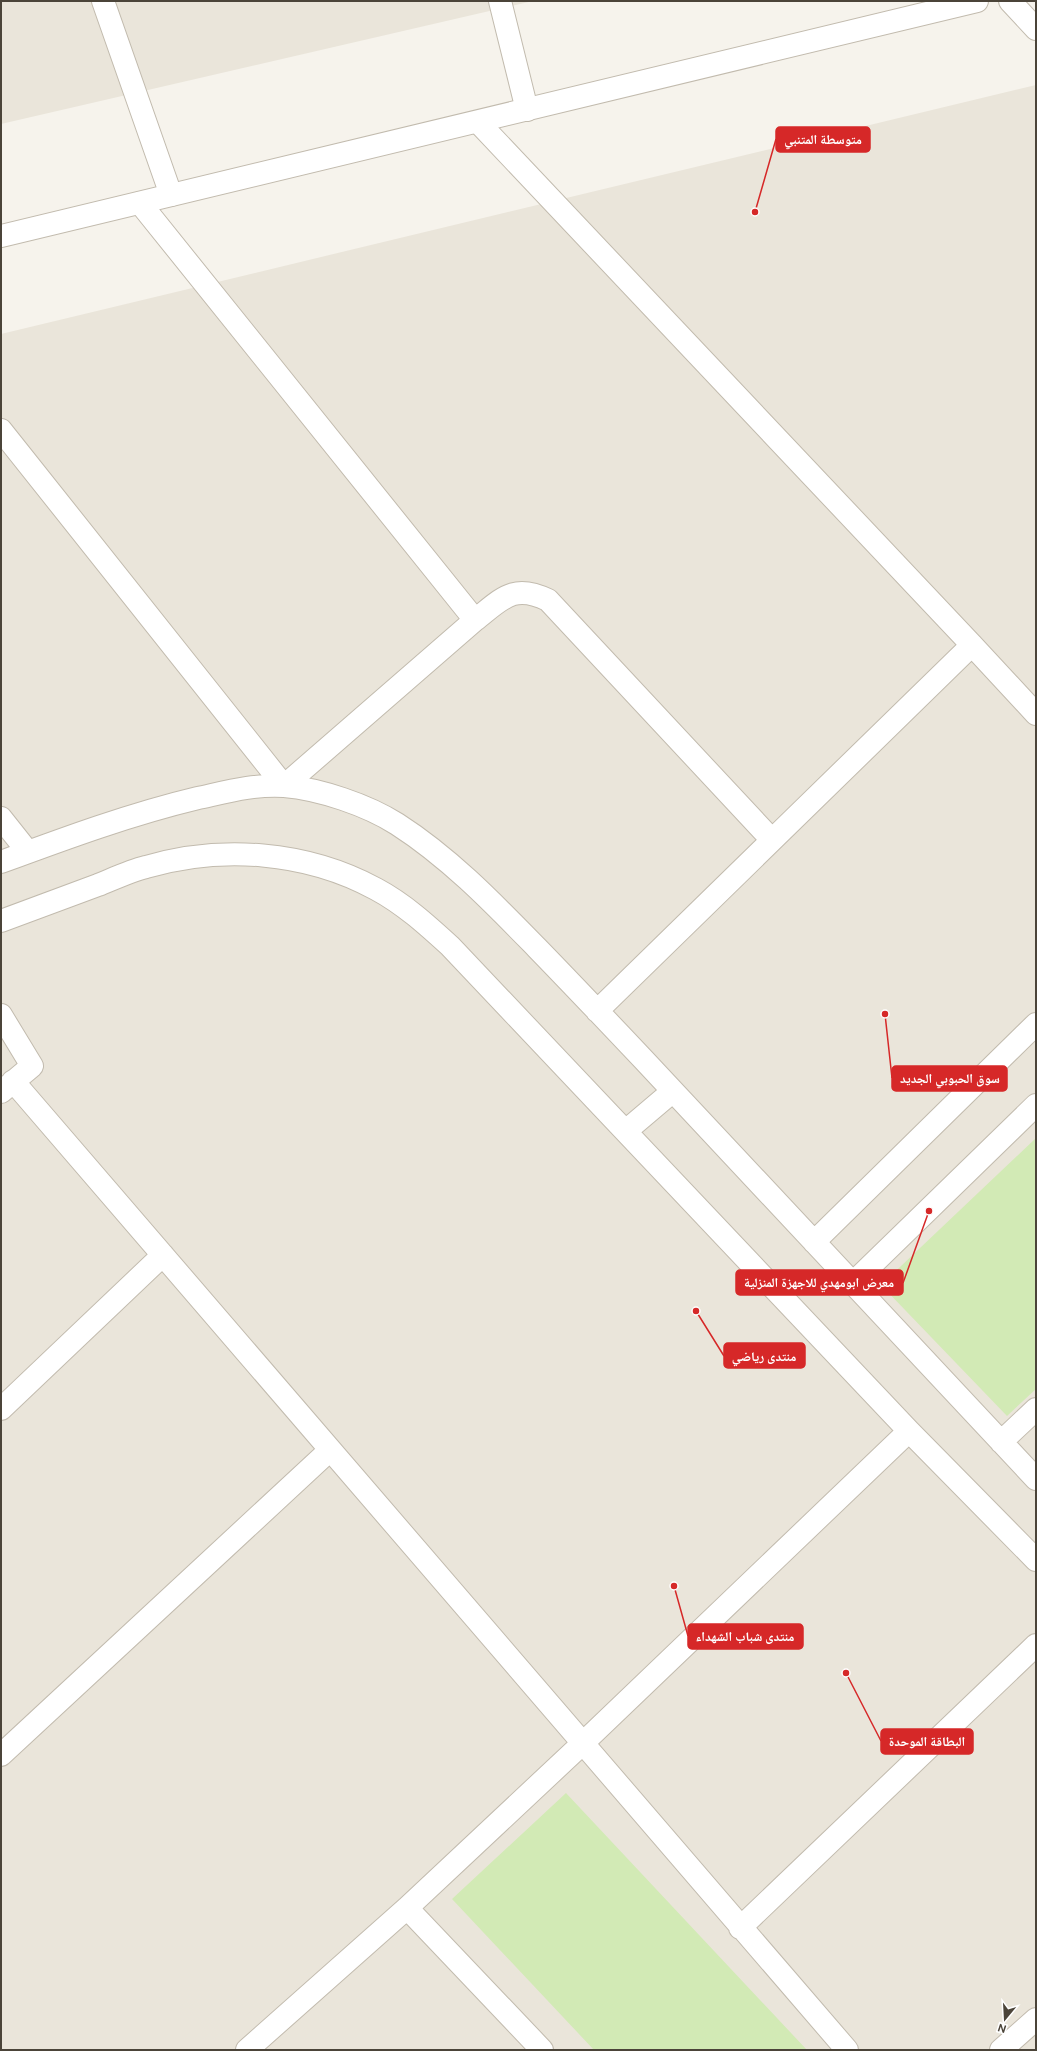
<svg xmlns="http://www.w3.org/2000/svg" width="1037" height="2051" viewBox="0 0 1037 2051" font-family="'DM Sans','Noto Naskh Arabic',sans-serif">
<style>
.residential{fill:#eae5da}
.green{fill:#d2eab5}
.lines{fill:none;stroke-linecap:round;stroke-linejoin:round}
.minor-casing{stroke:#c2bbae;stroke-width:24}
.tertiary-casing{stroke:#c2bbae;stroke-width:24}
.minor{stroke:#fff;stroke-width:22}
.tertiary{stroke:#fff;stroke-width:22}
.leader{fill:none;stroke:#d62828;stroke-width:1.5}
.callout-dot{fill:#d62828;stroke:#fff;stroke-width:1.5}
.callout{fill:#d62828;stroke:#d62828;stroke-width:1.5}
.callout-label{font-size:13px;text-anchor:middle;font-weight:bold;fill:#fff}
</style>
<rect width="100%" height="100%" fill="#f6f3ec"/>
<path class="residential" d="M1 1H533L1 124Z
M1036 85V2050H1V334Z"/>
<path class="green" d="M1036 1138V1389L1007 1416 881 1285Z
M566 1793 807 2050H594L452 1899Z"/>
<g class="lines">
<defs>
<path id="minor" d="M103 1 171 195
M500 1 527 110
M1010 1 1036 29
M478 122 972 645 1036 714
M140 203 475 620
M1 430 284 786 475 620C502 599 513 583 548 600L772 840
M1 818 28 852
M1 862C66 838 131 814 198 798 226 792 255 784 284 786 320 789 367 805 397 824 450 858 494 904 537 948 573 985 608 1022 643 1059 775 1199 905 1340 1036 1479
M1 921C33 909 65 897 98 885 113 879 130 871 146 867 221 845 306 851 376 889 404 904 427 925 450 946L909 1431 1036 1560
M597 1011 972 645
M1 1015 32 1066 1 1092
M13 1081 847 2050
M627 1130 673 1091
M814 1242 1036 1024
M853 1283 1036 1105
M1 1409 163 1255
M1001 1442 1036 1409
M1 1755 330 1450
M407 1908 542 2050
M740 1928 1036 1645
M247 2050 407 1908 582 1744 909 1431
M1001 2050 1036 2019"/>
<path id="tertiary" d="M1 236 977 1"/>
</defs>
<use href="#minor" class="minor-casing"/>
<use href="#tertiary" class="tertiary-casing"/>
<use href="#minor" class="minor"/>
<use href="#tertiary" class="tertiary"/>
</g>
<path class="leader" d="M755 212L776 139M885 1014L892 1078M929 1211L903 1283M696 1311L724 1356M674 1586L688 1636M846 1673L881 1741"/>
<g class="callout-dot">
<circle cx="755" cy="212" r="4"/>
<circle cx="885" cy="1014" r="4"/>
<circle cx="929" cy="1211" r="4"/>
<circle cx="696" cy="1311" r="4"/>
<circle cx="674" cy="1586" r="4"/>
<circle cx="846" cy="1673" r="4"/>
</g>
<g class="callout">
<rect x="776" y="127" width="94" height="25" rx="4"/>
<rect x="892" y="1066" width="115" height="25" rx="4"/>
<rect x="736" y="1270" width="167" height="25" rx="4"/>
<rect x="724" y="1343" width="81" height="25" rx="4"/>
<rect x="688" y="1624" width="115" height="25" rx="4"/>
<rect x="881" y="1729" width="92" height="25" rx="4"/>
</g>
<g class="callout-label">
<text x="823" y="144">متوسطة المتنبي</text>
<text x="950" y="1083">سوق الحبوبي الجديد</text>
<text x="819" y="1287">معرض ابومهدي للاجهزة المنزلية</text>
<text x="764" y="1361">منتدى رياضي</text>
<text x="745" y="1641">منتدى شباب الشهداء</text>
<text x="927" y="1746">البطاقة الموحدة</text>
</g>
<rect width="1037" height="2051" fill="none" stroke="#4b4439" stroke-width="4"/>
<g transform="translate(1005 2019) rotate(198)" stroke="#ffffff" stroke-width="3" paint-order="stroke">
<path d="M0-3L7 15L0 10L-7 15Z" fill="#4b4439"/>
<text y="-6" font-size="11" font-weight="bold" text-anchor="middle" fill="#4b4439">N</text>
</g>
</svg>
